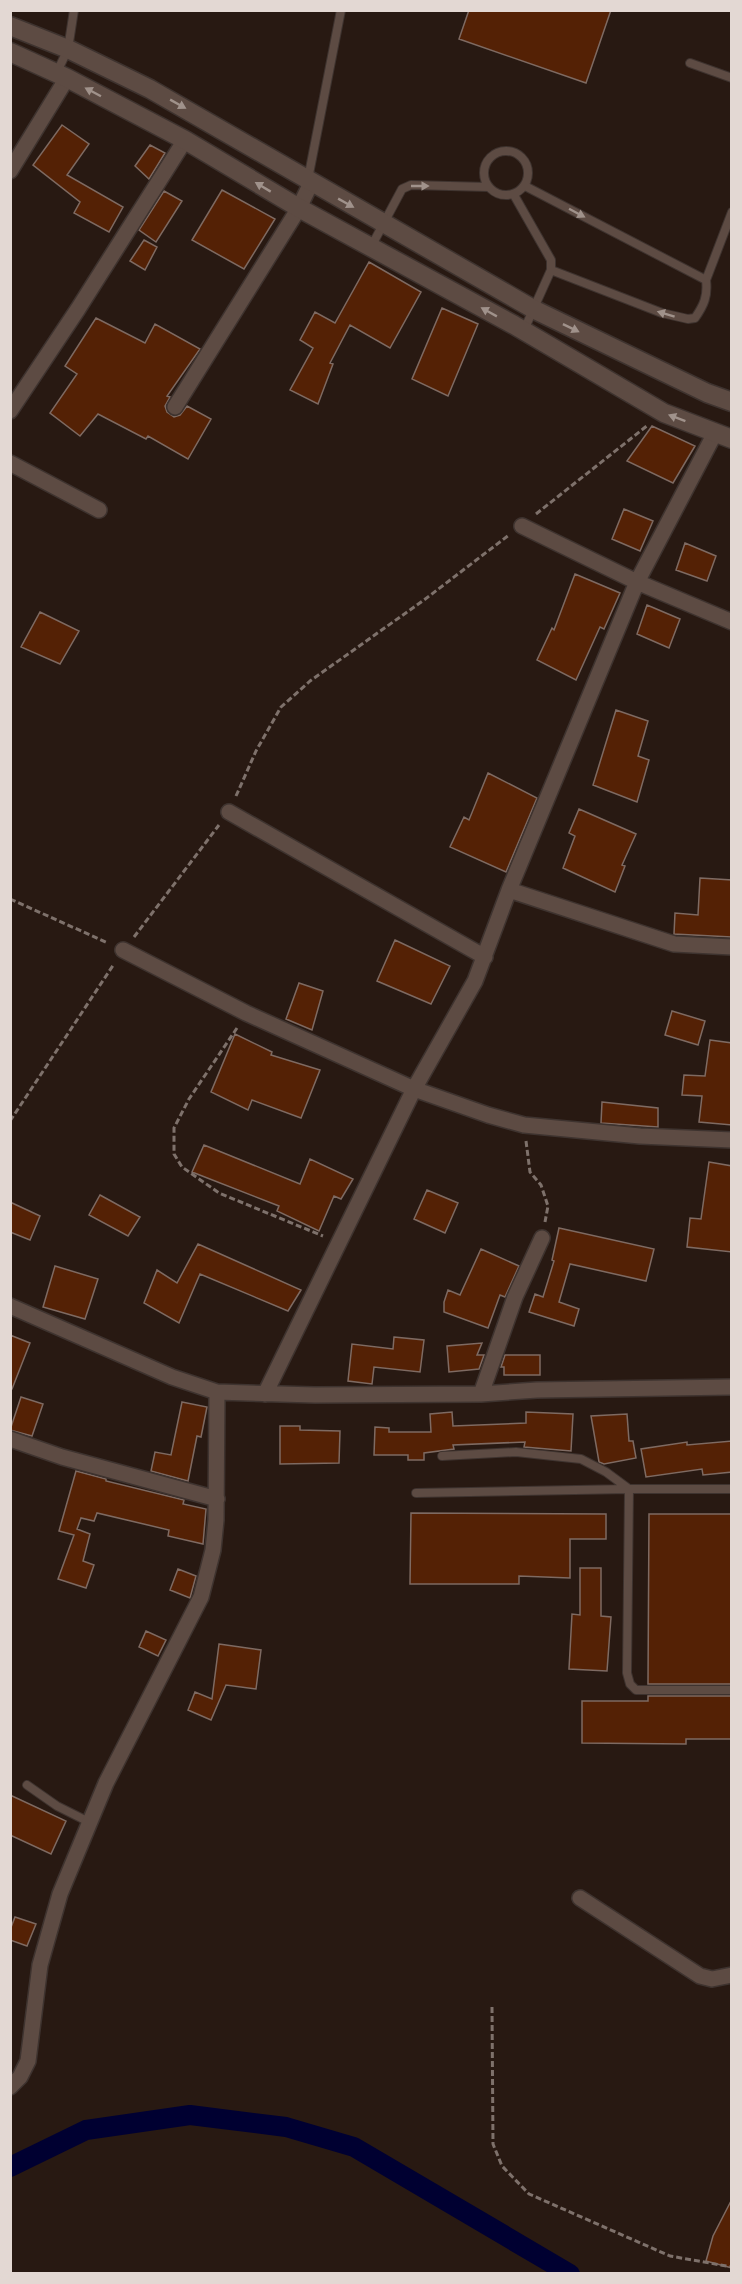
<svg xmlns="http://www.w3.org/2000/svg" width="742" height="2284" viewBox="0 0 742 2284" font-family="'PT Sans',sans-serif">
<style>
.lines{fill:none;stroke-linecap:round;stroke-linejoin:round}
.canal{stroke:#000031;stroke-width:20}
.building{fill:#542105;stroke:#7e6a62;stroke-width:1.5}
.lane-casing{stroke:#3e332f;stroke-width:10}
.street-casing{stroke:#3e332f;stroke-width:18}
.secondary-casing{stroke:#3e332f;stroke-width:21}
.path{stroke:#7e716b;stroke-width:3;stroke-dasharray:6 3;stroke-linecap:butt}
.lane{stroke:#5d4b43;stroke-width:8}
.street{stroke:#5d4b43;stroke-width:15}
.secondary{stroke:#5d4b43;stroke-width:18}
.oneway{fill:#a0928b}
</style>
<rect width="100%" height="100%" fill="#281912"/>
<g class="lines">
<path class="canal" d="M10 2167 86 2130 190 2115 286 2127 354 2147 570 2274"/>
</g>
<path class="building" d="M469 10H611L586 83 459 39Z
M62 125 89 144 67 175 123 207 109 232 74 213 80 202 33 165Z
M150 145 165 153 149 179 135 166Z
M222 190 275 219 244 269 192 240Z
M164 191 182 201 156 242 139 230Z
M144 240 157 247 145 270 130 261Z
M369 262 421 292 390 348 350 325 330 363 333 364 318 404 290 390 313 348 300 340 315 312 335 323Z
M442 308 478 324 448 396 412 379Z
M96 318 145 343 155 324 200 349 167 396 170 397 165 406 167 412 174 417 180 415 187 406 211 419 188 459 148 436 146 439 98 414 80 436 50 413 77 374 65 366Z
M652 426 695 446 673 483 627 461Z
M624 509 653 521 640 551 612 539Z
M685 543 716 556 707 581 676 570Z
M575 574 620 593 604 629 600 627 576 680 537 660 552 628 554 630Z
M647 605 680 619 669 648 637 634Z
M40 612 79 631 60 664 21 647Z
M616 710 648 721 638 756 649 760 637 802 593 785Z
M488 773 537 798 506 872 450 847 464 817 469 820Z
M579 809 636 834 622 865 625 866 615 892 563 868 575 836 569 833Z
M700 878 732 880V937L674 934 675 913 698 915Z
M395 940 450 966 431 1004 377 981Z
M299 983 323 991 312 1030 286 1019Z
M672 1011 705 1021 698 1045 665 1035Z
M235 1034 272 1052 271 1055 320 1070 301 1118 252 1100 248 1110 211 1092Z
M710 1040 732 1043V1125L699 1122 702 1096 682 1095 684 1075 705 1076Z
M602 1102 658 1108V1127L601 1123Z
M204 1145 300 1184 310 1159 353 1179 341 1199 334 1196 319 1231 277 1211 279 1206 192 1172Z
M709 1162 732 1166V1252L687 1247 690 1218 701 1219Z
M427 1190 458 1203 445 1233 414 1219Z
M100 1195 140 1217 128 1236 89 1215Z
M10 1202 40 1216 30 1240 10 1232Z
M559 1228 654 1249 646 1281 570 1264 559 1302 579 1309 574 1326 529 1312 535 1294 543 1297 554 1261 552 1260Z
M198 1244 301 1290 288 1311 200 1274 179 1323 144 1303 157 1270 177 1283Z
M481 1249 519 1266 505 1297 500 1295 488 1328 444 1312V1302L448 1290 460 1295Z
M55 1266 98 1279 85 1319 43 1307Z
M10 1335 30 1343 12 1389H10Z
M394 1337 424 1340 420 1372 374 1367 372 1384 348 1381 352 1344 393 1349Z
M482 1343 477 1355H484L479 1369 449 1372 447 1346Z
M505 1355H540V1375H504V1367H501Z
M21 1397 43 1404 32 1436 10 1430Z
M182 1402 207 1407 201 1437 197 1436 188 1481 151 1471 155 1452 171 1455Z
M452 1412 453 1426 526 1423V1412L573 1414 571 1451 524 1447 525 1442 453 1445 454 1449 424 1453V1460H408V1455H374L375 1427 389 1428V1432H431L430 1414Z
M627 1414 629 1441H633L636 1458 604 1464 599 1462 591 1416Z
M280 1426H300V1430L340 1431 339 1463 280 1464Z
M732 1441V1472L703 1475 702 1469 646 1477 641 1449 687 1442V1445Z
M76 1471 106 1479V1481L184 1500 183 1504 206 1509 203 1544 168 1536 169 1530 97 1513 94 1521 81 1518 77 1529 90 1534 83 1561 94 1565 86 1588 58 1579 74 1535 59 1531Z
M411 1513 606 1514V1539H570V1578L519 1576V1584H410Z
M649 1514H732V1684H648Z
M580 1568H601V1616L611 1617 607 1671 569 1669 572 1614 580 1615Z
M178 1569 196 1576 190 1598 170 1590Z
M146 1631 166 1640 158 1656 139 1647Z
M219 1644 261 1650 256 1689 226 1685 211 1720 188 1710 195 1692 212 1699Z
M648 1696H732V1739H686V1744L582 1743V1701H648Z
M10 1795 66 1821 51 1854 10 1835Z
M15 1917 36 1924 27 1946 10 1940V1930Z
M732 2199V2268L706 2261 713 2236Z"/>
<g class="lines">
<defs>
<path id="lane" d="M690 63 732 78
M57 72 68 49 74 10
M484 173a22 22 0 1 1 44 0a22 22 0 1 1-44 0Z
M308 179 341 10
M525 186 706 280C708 296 704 305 695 318L688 319 662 313 551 270
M514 195 551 260V270L524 330
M371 247 402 189 411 185 488 187
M706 280 732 212
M442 1456 516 1452 581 1459 606 1472 629 1489
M732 1489H629L627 1673 630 1684 636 1690H732
M416 1493 629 1489
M27 1785 57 1806 89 1822"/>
<path id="street" d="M10 171 67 78
M175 407 299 208 311 183
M10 411 78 309 185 140
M715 433 637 582 732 622
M10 463 99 510
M522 526 637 582 509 890 475 981 414 1089 488 1115 524 1125 640 1136 732 1140
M229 812 485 957
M509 890 674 944 732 947
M123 950 246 1013 414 1089 265 1394
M10 1306 172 1377 217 1392 315 1395 481 1394 537 1390 732 1387
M481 1394 515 1297 542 1238
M10 1439 62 1457 217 1499
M580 1898 700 1976 712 1979 732 1975
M10 2087 20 2077 28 2061 40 1965 60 1894 106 1783 201 1597 213 1550 216 1520 217 1392"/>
<path id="secondary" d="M10 26 68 49 150 89 535 310 707 393 732 402
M10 52 67 78 185 140 299 208 514 325 664 413 732 439"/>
</defs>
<use href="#lane" class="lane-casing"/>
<use href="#street" class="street-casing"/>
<use href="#secondary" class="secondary-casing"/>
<path class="path" d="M536 514 648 425
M236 796 256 751 281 707 310 681 424 600 509 535
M10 899 108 943
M134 937 219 825
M237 1028 189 1099 174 1128V1154L182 1167 219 1193 323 1236
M10 1121 114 964
M526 1141 530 1172 541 1185 548 1206 545 1222
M492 2007 493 2144 502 2166 529 2194 670 2256 732 2267"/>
<use href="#lane" class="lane"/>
<use href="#street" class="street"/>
<use href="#secondary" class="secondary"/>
</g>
<defs><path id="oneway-solid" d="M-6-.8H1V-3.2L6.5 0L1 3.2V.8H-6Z" transform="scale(1.5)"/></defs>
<g class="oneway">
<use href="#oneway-solid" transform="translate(93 92) rotate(-152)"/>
<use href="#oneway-solid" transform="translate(178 104) rotate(29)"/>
<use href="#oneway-solid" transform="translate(420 186)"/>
<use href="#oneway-solid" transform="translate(263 187) rotate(-149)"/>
<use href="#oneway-solid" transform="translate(346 203) rotate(29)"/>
<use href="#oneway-solid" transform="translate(577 213) rotate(28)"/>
<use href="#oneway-solid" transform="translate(489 312) rotate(-151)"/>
<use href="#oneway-solid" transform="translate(666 314) rotate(-163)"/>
<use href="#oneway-solid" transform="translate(571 328) rotate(26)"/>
<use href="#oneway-solid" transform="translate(677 418) rotate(-159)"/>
</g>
<rect width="742" height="2284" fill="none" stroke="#e3d8d3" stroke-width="24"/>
</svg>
